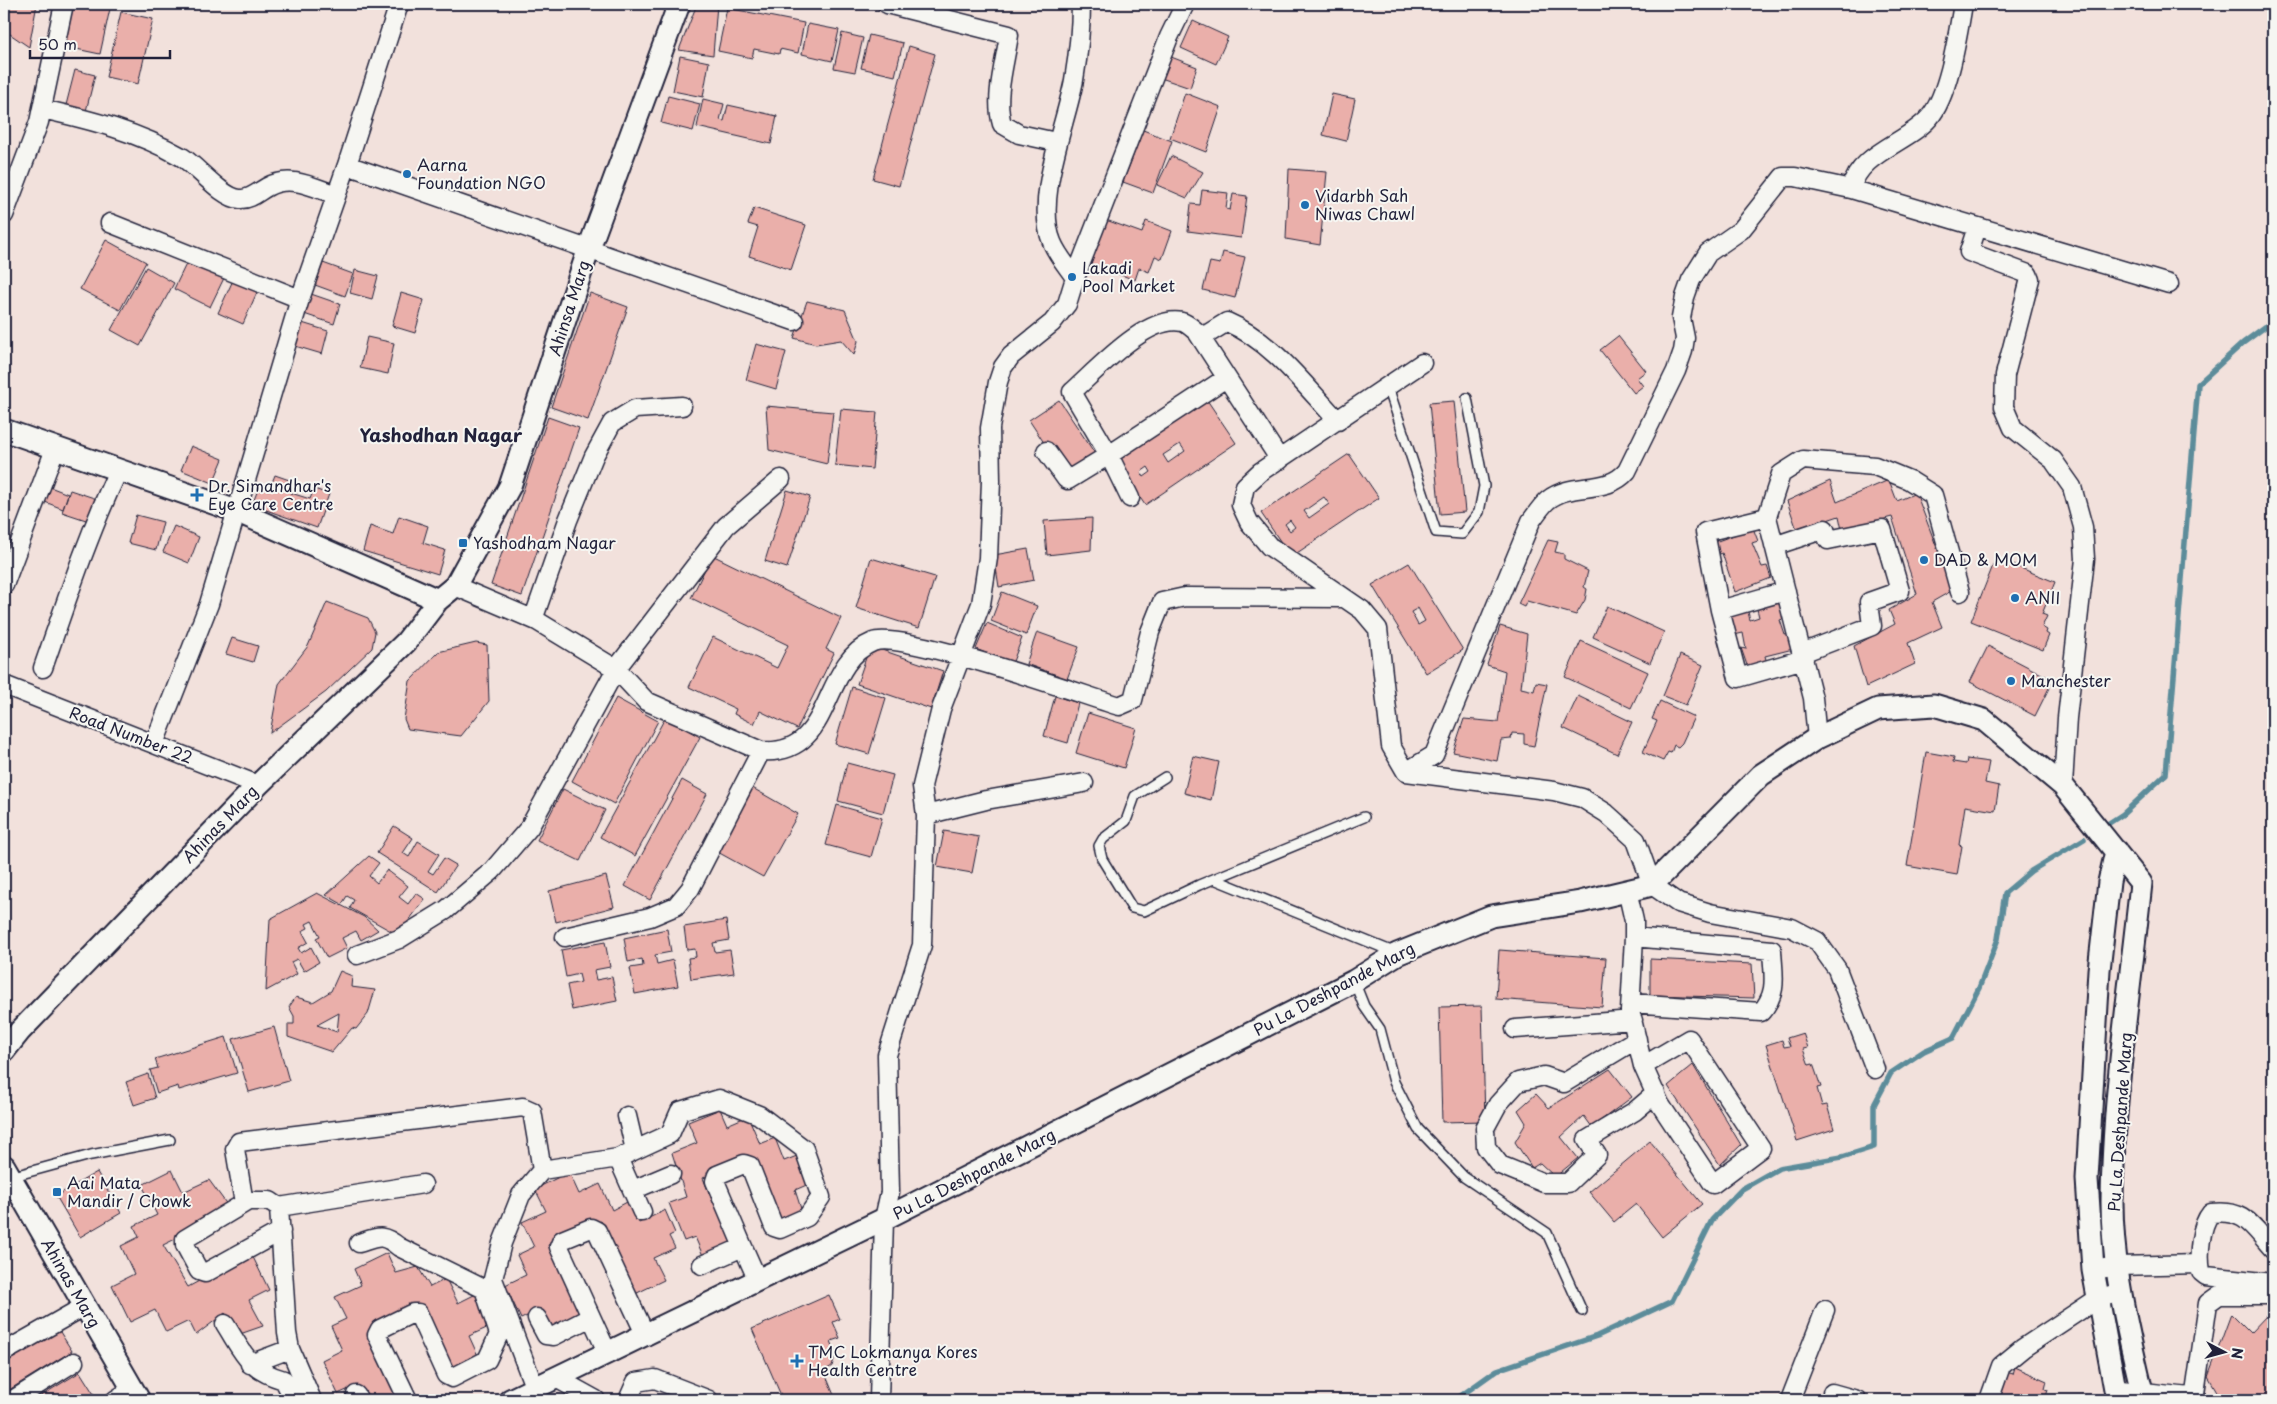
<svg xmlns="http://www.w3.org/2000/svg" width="2277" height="1404" viewBox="0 0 2277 1404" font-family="'Playpen Sans',sans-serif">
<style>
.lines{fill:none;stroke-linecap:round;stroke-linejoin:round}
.stream{stroke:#5c8c9a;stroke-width:5.5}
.building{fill:#eaafaa;stroke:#22223b;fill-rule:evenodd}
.service-casing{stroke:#22223b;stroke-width:12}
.minor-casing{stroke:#22223b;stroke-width:21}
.tertiary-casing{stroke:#22223b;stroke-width:25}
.service{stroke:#f6f6f2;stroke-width:9}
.minor{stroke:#f6f6f2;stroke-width:18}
.tertiary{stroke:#f6f6f2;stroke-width:21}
.poi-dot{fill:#1f6fb2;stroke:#f6f6f2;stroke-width:2}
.labels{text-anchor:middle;stroke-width:4;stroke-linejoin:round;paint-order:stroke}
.poi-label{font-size:16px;fill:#22223b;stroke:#f6f6f2;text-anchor:start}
.street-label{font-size:16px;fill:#22223b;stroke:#f6f6f2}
.neighbourhood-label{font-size:18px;font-weight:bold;fill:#22223b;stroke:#f6f6f2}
</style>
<rect width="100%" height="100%" fill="#f2e1dc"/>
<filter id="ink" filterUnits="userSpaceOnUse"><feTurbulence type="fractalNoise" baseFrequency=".02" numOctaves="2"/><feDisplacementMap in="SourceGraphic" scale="10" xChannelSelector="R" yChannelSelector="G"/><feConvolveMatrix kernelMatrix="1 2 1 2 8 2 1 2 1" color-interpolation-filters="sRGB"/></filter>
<g filter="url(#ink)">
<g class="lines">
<path class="stream" d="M2103 827 2123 814 2166 774 2198 384 2243 343 2273 321
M1455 1400 1497 1370 1597 1336 1672 1301 1712 1220 1742 1189 1779 1168 1842 1157 1874 1147V1105L1891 1073 1924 1051 1953 1038 1979 988 1998 939 2005 893 2031 871 2084 839"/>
</g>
<path class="building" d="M6 4H37L29 47 4 30Z
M71 4H111L100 54 62 46Z
M697 4H717L713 55 679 50Z
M727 8 804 23 798 53 780 49 779 54 754 49 752 58 718 51Z
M121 12 153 19 138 84 106 77Z
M1193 21 1228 37 1216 64 1181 48Z
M808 24 839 30 832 61 802 54Z
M842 33 863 38 855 72 834 68Z
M869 35 903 43 895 76 861 68Z
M909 46 935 54 899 186 873 179Z
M1166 55 1197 67 1190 88 1158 77Z
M680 56 709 62 703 97 673 91Z
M75 70 95 75 84 119 64 113Z
M1185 93 1221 107 1206 152 1170 138Z
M1332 94 1355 99 1346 141 1323 135Z
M668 96 700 104 693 131 661 123Z
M703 99 724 104 720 120 724 121 728 105 777 116 771 144 697 127Z
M1143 130 1172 141 1153 193 1123 182Z
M1171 156 1203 172 1187 198 1157 185Z
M1289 169 1327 172 1320 245 1286 239Z
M1202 190 1228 193 1226 209 1230 210 1233 194 1247 196 1241 238 1188 231 1191 204 1200 205Z
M754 208 806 225 791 270 749 256 758 227 748 224Z
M1106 220 1142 233 1146 221 1172 231 1162 259 1155 256 1149 272 1139 268 1135 280 1091 264Z
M106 240 146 262 120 310 80 289Z
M1223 252 1245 257 1235 298 1203 290 1210 262 1220 264Z
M188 260 224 278 210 307 174 289Z
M323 263 353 274 345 296 315 285Z
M146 267 174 283 140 346 111 330Z
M355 270 378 276 372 299 350 293Z
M234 278 258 290 243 324 218 313Z
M401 293 424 300 415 333 392 326Z
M590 293 628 307 588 420 551 407Z
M311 294 340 304 334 324 304 314Z
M807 301 845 310 858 341 854 355 841 340 816 344 794 338Z
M302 323 328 331 322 354 295 346Z
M1618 336 1646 371 1637 378 1643 386 1634 393 1600 350Z
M367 337 394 343 388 374 360 368Z
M756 344 786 352 776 389 746 380Z
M1205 397 1236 443 1145 505 1114 459ZM1180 444 1185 451 1168 463 1163 455ZM1148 467 1151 472 1144 477 1141 472Z
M1059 400 1098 458 1068 479 1029 420Z
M1454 401 1465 512 1440 514 1429 403Z
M766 406 833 412 827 464 769 450Z
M841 409 877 412 872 469 835 465Z
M548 417 579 428 522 596 491 585Z
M191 446 223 459 213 483 181 470Z
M1349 454 1379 498 1291 557 1261 513ZM1324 497 1329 504 1309 518 1304 511ZM1290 520 1295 527 1290 531 1285 524Z
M275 475 295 482 291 493 310 499 314 489 329 494 317 528 252 505 259 487 269 490Z
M1889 480 1897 501 1916 493 1953 590 1932 602 1942 627 1908 643 1915 664 1866 687 1854 646 1895 624 1889 610 1917 594 1892 517 1842 530 1839 516 1797 530 1787 501 1830 481 1837 502Z
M50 487 68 494 63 509 45 502Z
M70 490 97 499 89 521 62 512Z
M787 490 810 497 787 568 765 561Z
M136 515 163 522 156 550 128 543Z
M399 516 428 526 423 543 445 550 438 574 363 551 370 526 393 534Z
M1092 518 1091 550 1047 555 1044 521Z
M174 526 199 537 189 563 163 552Z
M1753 528 1758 541 1752 543 1762 567 1767 566 1771 578 1735 592 1722 553 1720 554 1715 542Z
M1548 540 1558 542 1555 552 1564 554V559L1588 571 1584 587 1587 589 1585 600 1576 615 1527 601 1524 607 1518 604Z
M1028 549 1034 580 999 587 994 555Z
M712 555 841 618 826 649 834 653 797 729 760 711 754 724 734 714 736 709 689 687 713 637 777 668 788 645 691 598Z
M871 558 935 577 919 628 856 608Z
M1996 558 2055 582 2042 614 2047 616 2042 627 2047 630 2046 633 2049 635 2043 650 1971 621Z
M1409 563 1463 650 1426 673 1372 585ZM1418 608 1425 621 1418 625 1411 612Z
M1002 592 1037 606 1026 635 991 621Z
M1779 597 1786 618 1780 620 1785 635 1791 633 1797 648 1765 656 1767 663 1748 668 1741 648 1746 649 1743 633 1734 635 1731 616 1747 608 1750 620 1759 617 1756 605Z
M327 602 368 618 375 632 372 648 326 692 270 733 279 684 308 646Z
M1607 606 1664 632 1650 663 1593 637Z
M987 623 1022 638 1012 664 976 649Z
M1500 626 1527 634 1521 688 1534 691 1536 682 1547 684 1534 746 1524 744V734L1512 733 1511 739 1501 740 1497 761 1453 752 1464 719 1498 722 1505 671 1487 665Z
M1037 632 1079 647 1067 679 1026 664Z
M232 638 258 646 253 662 226 654Z
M1581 641 1648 672 1631 708 1565 677Z
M476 643 487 645 489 701 461 736 408 729 404 719 410 681 438 652Z
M870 646 943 671 931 709 857 684Z
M1988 646 2053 680 2035 716 1970 682Z
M1680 655 1703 665 1686 705 1663 696Z
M852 687 886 698 869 754 835 744Z
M1055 696 1078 703 1068 743 1044 736Z
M1578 696 1632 722 1617 754 1563 728Z
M616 698 658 721 614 804 572 781Z
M1660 701 1694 717 1682 743 1678 747 1674 745 1671 753 1668 752 1663 761 1643 752 1657 721 1652 719Z
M1088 713 1136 728 1124 768 1076 753Z
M665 718 700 737 635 856 600 837Z
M1926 752 1954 757 1953 762 1966 764 1967 759 1989 762 1985 783 1999 786 1995 811 1965 806 1959 845 1962 846 1957 875 1907 866Z
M1193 756 1219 762 1211 800 1184 793Z
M847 763 893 775 883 813 838 801Z
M682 780 707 794 650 900 625 886Z
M749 786 798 814 763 877 714 850Z
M563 789 605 810 580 861 537 840Z
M837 805 882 818 871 857 826 845Z
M394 826 413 838 403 853 409 857 418 841 439 854 428 871 433 874 444 858 456 865 438 892 377 853Z
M944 831 979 837 972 873 937 867Z
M369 856 379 863 369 876 377 883 387 870 408 886 399 897 408 904 416 893 425 899 398 935 350 908 354 900 347 896 342 904 326 895Z
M606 876 614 907 556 922 549 891Z
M317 893 364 917 378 930 361 940 356 931 342 938 347 948 327 958 316 938 320 936 312 921 306 924 308 928 302 931 308 942 298 948 301 953 311 947 319 962 304 971 297 959 291 962 297 974 266 991 270 919Z
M726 920 729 940 713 943 715 952 730 950 734 973 691 979 688 958 696 957 695 949 687 950 684 927Z
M667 929 671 952 655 955 657 964 673 960 678 986 635 994 630 968 643 966 642 959 628 962 624 938Z
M605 942 610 967 594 970 596 980 612 977 617 1001 572 1010 567 985 581 982 579 974 566 977 561 950Z
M1499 950 1606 958 1602 1007 1496 999Z
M1650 959 1752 964 1754 998 1650 995Z
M340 971 352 976 351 987 375 990 368 1014 356 1029 352 1028 332 1052 288 1037V1024H294V1016L289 1007 296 997 313 1002 331 991ZM339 1013 337 1032 317 1025Z
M1482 1006 1485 1121 1442 1122 1439 1007Z
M274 1027 289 1081 249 1092 233 1039Z
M1803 1033 1808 1048 1803 1049 1809 1065 1813 1064 1821 1087 1817 1088 1822 1106 1827 1105 1834 1129 1797 1141 1766 1045 1782 1040 1784 1047 1790 1046 1787 1038Z
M226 1037 237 1073 179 1090 178 1086 157 1093 150 1070 158 1068 155 1059Z
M1693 1065 1741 1145 1720 1165 1668 1086Z
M1610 1069 1632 1097 1592 1127 1584 1116 1561 1137 1578 1158 1555 1177 1540 1163 1532 1168 1515 1142 1526 1123 1518 1110 1536 1094 1549 1108Z
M148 1074 155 1098 134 1105 126 1082Z
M720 1109 727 1125 748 1116 760 1144 775 1138 784 1161 797 1156 809 1184 795 1190 803 1215 780 1224 751 1158 703 1178 713 1203 718 1201 734 1246 704 1258 695 1237 684 1241 669 1203 686 1197 672 1153 697 1143 688 1122Z
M1650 1141 1702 1204 1662 1237 1636 1204 1614 1222 1589 1192Z
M172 1170 183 1192 209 1180 228 1206 198 1228 163 1245 188 1287 251 1253 269 1290 249 1300 263 1326 240 1334 225 1313 196 1335 189 1321 166 1332 155 1310 130 1322 112 1285 134 1274 121 1246 139 1237 134 1226 157 1215 142 1185Z
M97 1172 121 1213 80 1237 56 1196Z
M569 1172 579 1194 600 1184 612 1210 629 1201 639 1223 665 1210 675 1233 669 1236 675 1248 653 1258 664 1280 635 1294 601 1221 548 1245 564 1280 569 1277 575 1290 570 1293 582 1318 552 1332 541 1309 521 1319 505 1285 526 1275 517 1255 534 1247 522 1222 546 1211 535 1189Z
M387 1253 396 1273 418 1267 430 1287 446 1279 458 1303 476 1294 491 1326 469 1336 479 1358 450 1372 419 1307 369 1330 400 1396 391 1400H366L358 1385 338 1394 322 1360 342 1350 331 1326 346 1319 335 1297 361 1285 354 1269Z
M829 1295 840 1319 833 1322 840 1338 831 1341 836 1353 832 1366 824 1371 836 1400H783L752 1329Z
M2231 1314 2250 1333 2267 1315 2273 1321V1400H2222L2208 1376Z
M55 1324 72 1351 4 1393V1355Z
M2015 1367 2047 1381 2045 1389 2048 1390 2045 1400H1994L2003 1371 2013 1374Z
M80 1372 97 1399 95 1400H34Z"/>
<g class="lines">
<defs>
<path id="service" d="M1388 387 1436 532 1462 534 1479 512 1484 486 1467 398
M1165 777 1135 796 1126 821 1103 839 1099 846 1102 859 1132 908 1144 911 1199 885 1364 817
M1214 879 1396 953
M1354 981 1364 1006 1380 1029 1394 1082 1418 1129 1464 1177 1547 1233 1582 1311
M10 1177 91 1155 170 1140"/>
<path id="minor" d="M887 4 1009 35C1005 63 994 97 1002 124L1019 134 1056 142
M42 109C91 120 138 132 182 157 198 167 222 198 240 199 250 200 258 192 267 187 290 174 313 187 336 195
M347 165 794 321
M1851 189C1859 153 1907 143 1929 118 1949 96 1958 33 1963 4
M4 215 39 122 64 4
M110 223 300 299
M1977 227 1969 252 2028 274 2030 279 2005 375 2004 407 2013 428 2053 460 2072 487 2083 527 2085 559 2067 718 2063 786
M1075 278C1068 267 1057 255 1052 242 1034 199 1066 124 1074 80 1078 56 1081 29 1081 4
M1201 338 1227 322C1272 341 1305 386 1338 421
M1226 378 1109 455 1072 392C1097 370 1147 314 1182 322 1187 323 1193 329 1197 332L1280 460
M1046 451 1066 479 1068 480 1109 455 1130 498
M1767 517 1781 474 1803 460 1875 466 1909 480 1933 495 1960 592
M1774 546 1825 529 1828 540 1882 529 1900 591 1869 602 1872 626 1802 653
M4 585 55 449
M455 586 537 621 616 669 646 701 761 751C835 757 819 664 873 642 901 630 1080 694 1119 706L1133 700 1150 632 1162 602 1185 597 1344 598
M1786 591 1720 610 1705 532 1767 517 1813 698 1817 738
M1720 610 1738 678 1804 659
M537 621 534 617 568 520 594 456 612 423 635 409 682 406
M43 668C66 602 88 535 118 471
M4 685 258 785
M154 744 209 604 300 299 347 165 399 4
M1406 772 1391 746 1378 629 1362 610 1269 546 1249 522 1241 505 1245 486 1260 472 1422 363
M926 815 986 800 1084 783
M1627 890 1634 921V937L1630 1011 1643 1066 1660 1104 1713 1184 1761 1148 1689 1039 1643 1066
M565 937 650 917 676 906 690 889 761 751
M357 955 399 939 446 910 492 871 529 828 616 669 726 526 781 479
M1631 1003 1761 1012C1779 992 1773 975 1772 950L1634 937
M1515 1029 1633 1020
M1637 1039 1564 1083 1544 1076 1518 1082 1498 1104 1485 1128 1486 1147 1500 1165 1544 1183H1568L1597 1155 1587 1140 1635 1111 1656 1093
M1875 1069 1837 969 1817 941 1792 928 1710 913 1678 903 1652 885 1636 840 1606 813 1582 798 1554 791 1406 772 1434 755 1531 521C1536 514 1542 505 1548 500 1572 481 1607 495 1627 471L1676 371 1683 351 1685 338 1681 318 1685 297 1691 280 1708 253 1741 230 1783 177H1795L1851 189 2169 284
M627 1116 635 1150
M618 1158 642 1212
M633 1190 671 1174
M248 1201 185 1239V1245L199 1271 205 1273 281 1231
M279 1207 270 1201H248L243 1197 235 1149 239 1142 523 1107 532 1111 542 1170 618 1158 670 1134 680 1111 719 1099 759 1115 804 1149 821 1197 807 1217 780 1229 774 1227 750 1166 744 1164 717 1175 715 1181 743 1247 702 1265
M359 1243C378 1237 382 1233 399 1247L484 1289 499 1334 487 1360 452 1378 446 1375 418 1313H413L380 1329 377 1335 408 1400
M743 1247 758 1281
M2273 1249C2252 1226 2246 1209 2211 1213 2200 1226 2198 1255 2201 1272L2206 1276 2273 1283
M2093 1270 2118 1266 2199 1264
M537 1318 546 1335 554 1336 591 1317
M225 1324C244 1354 248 1370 284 1380L294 1400
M4 1352 85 1306
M608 1354 559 1247 562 1240 591 1228 597 1231 646 1336
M250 1364 290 1349
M558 1379 596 1400
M535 1389 493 1279 502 1243 521 1195 542 1170
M2115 1390C2142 1390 2167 1396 2194 1397
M1832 1393 1857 1400
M356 1395 359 1400
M13 1400 74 1362
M115 1400 132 1389
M312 1400 290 1349 287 1333 279 1207 423 1184
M628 1400 636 1382 655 1379 709 1400
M879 1400 884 1219 890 1192 887 1055 922 945 926 815 922 786 941 709 981 604 988 558 991 481 990 428 998 382 1003 367 1011 356 1052 323 1067 304 1075 278 1169 37 1185 4
M1790 1400 1825 1310
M1989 1400 2001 1366 2023 1348 2097 1299 2120 1292
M2194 1400 2208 1303 2219 1295H2273"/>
<path id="tertiary" d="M4 430 236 511 438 600
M2116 851 2109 882 2099 970 2087 1179 2093 1270 2117 1400
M4 1051 20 1031 258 785 406 642 438 600 455 586 510 486 589 248 679 4
M4 1166 139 1400
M510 1400 884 1219 1354 981 1397 954 1491 916 1580 902 1652 885 1761 775 1817 738 1878 709 1934 705 1984 720 2063 786 2141 883C2130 989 2113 1096 2112 1202 2112 1268 2129 1336 2144 1400"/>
</defs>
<use href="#service" class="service-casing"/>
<use href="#minor" class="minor-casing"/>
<use href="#tertiary" class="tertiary-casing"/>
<use href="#service" class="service"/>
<use href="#minor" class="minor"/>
<use href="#tertiary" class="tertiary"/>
</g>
</g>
<g class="poi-dot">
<circle cx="407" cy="174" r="5"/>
<circle cx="1305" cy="205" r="5"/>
<circle cx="1072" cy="277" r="5"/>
<path d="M194.5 487.5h5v5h5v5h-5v5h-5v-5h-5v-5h5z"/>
<rect x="458" y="538" width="10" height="10" rx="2.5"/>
<circle cx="1924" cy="560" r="5"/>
<circle cx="2015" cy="598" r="5"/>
<circle cx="2011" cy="681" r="5"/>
<rect x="52" y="1187" width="10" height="10" rx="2.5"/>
<path d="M794.5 1353.5h5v5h5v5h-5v5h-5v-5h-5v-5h5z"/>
</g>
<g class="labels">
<g class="poi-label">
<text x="417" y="171">Aarna<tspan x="417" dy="18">Foundation NGO</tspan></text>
<text x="1315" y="202">Vidarbh Sah<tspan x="1315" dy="18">Niwas Chawl</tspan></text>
<text x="1082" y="274">Lakadi<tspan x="1082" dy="18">Pool Market</tspan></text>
<text x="208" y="492">Dr. Simandhar's<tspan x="208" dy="18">Eye Care Centre</tspan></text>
<text x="473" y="549">Yashodham Nagar</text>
<text x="1934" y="566">DAD &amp; MOM</text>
<text x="2025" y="604">ANII</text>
<text x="2021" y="687">Manchester</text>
<text x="67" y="1189">Aai Mata<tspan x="67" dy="18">Mandir / Chowk</tspan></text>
<text x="808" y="1358">TMC Lokmanya Kores<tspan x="808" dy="18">Health Centre</tspan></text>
</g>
<g class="street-label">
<text transform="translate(569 308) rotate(-72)" y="6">Ahinsa Marg</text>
<text transform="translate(131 735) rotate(21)" y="6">Road Number 22</text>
<text transform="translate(220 824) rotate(-46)" y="6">Ahinas Marg</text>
<text transform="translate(1334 989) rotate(-28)" y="6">Pu La Deshpande Marg</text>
<text transform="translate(2120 1122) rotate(-86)" y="6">Pu La Deshpande Marg</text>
<text transform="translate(974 1174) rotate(-27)" y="6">Pu La Deshpande Marg</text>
<text transform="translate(71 1283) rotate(60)" y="6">Ahinas Marg</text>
</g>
<g class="neighbourhood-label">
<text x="441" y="442">Yashodhan Nagar</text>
</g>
</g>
<rect width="2277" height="1404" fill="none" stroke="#f6f6f2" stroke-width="20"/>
<rect x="10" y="10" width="2257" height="1384" fill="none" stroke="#22223b" stroke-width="2" filter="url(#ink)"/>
<g transform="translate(2224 1352) rotate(96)" stroke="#f6f6f2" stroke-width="4" paint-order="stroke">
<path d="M0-4L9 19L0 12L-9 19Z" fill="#22223b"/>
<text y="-8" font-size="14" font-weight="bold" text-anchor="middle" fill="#22223b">N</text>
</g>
<path d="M30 50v8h140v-8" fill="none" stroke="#22223b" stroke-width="2.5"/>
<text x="38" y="50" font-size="15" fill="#22223b" stroke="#f6f6f2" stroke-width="4" paint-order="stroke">50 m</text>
</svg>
